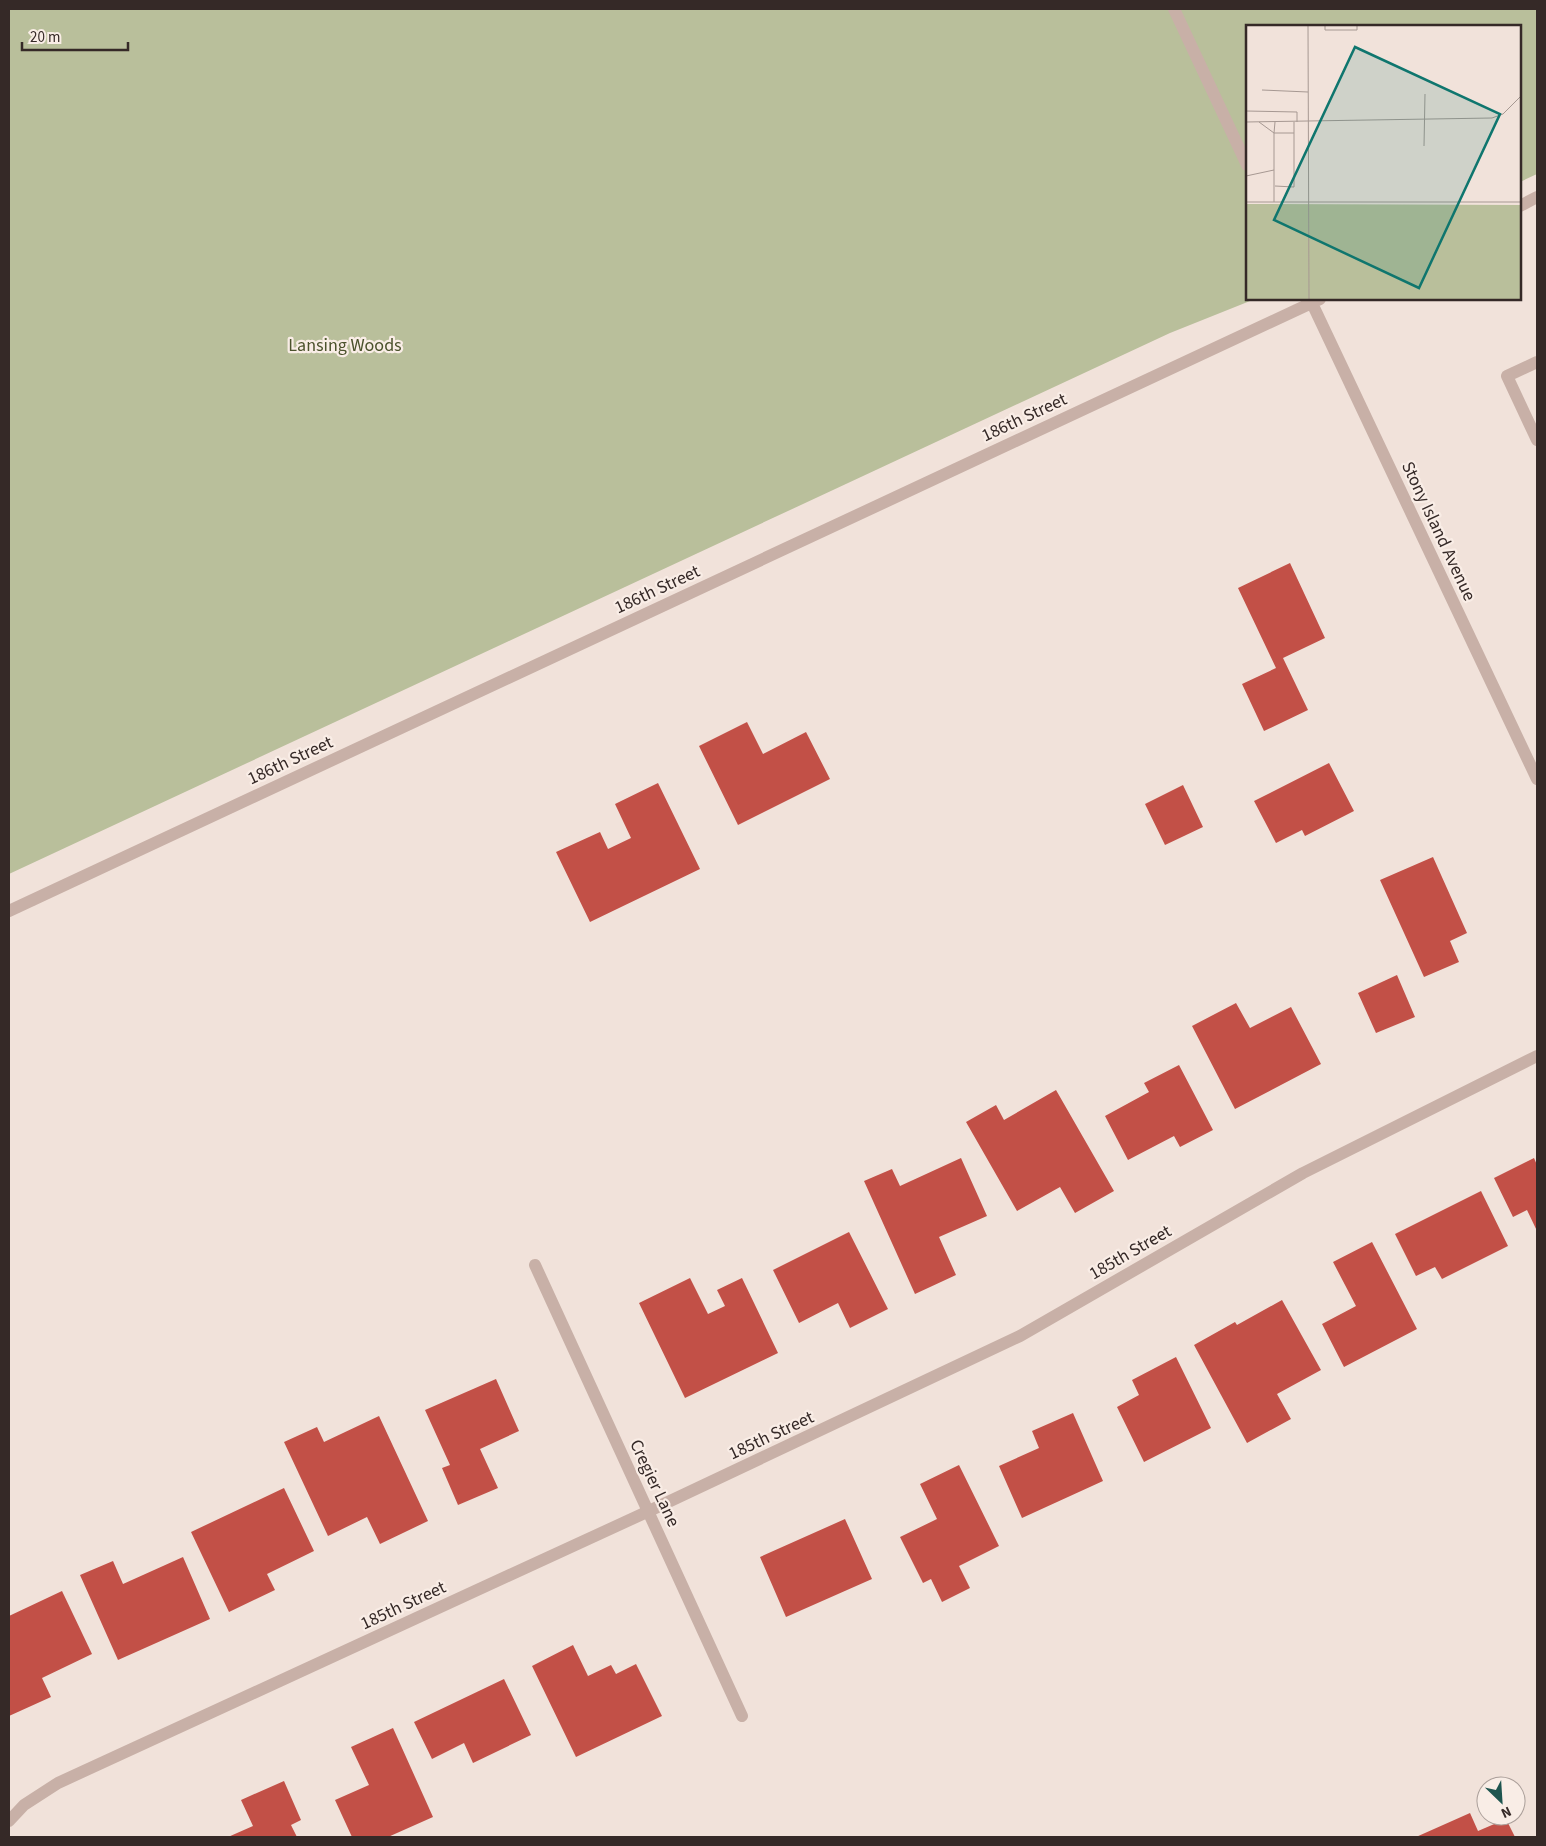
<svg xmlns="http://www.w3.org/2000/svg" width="1546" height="1846" viewBox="0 0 1546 1846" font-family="'Source Sans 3',sans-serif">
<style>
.green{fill:#b9bf9b}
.building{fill:#c25047}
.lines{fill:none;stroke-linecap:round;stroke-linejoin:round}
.minor{stroke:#c8b0a7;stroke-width:12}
.labels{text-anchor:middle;stroke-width:4.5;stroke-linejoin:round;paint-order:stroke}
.park-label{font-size:18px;fill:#4b522c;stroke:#f9ede6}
.street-label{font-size:18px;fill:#352927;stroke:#f9ede6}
.inset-road{fill:none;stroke:#a69892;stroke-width:1}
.view{fill:#0f766e;fill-opacity:0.15;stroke:#0f766e;stroke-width:2.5}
.inset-edge{fill:none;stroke:#352927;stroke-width:2.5}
</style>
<rect width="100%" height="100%" fill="#f1e2da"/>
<path class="green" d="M9 9H1537V174L1520 182V26H1247V299H1255L1170 333 9 874Z"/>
<path class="building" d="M1290 563 1325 638 1283 658 1308 710 1264 731 1242 684 1276 668 1238 588Z
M747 722 763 754 806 732 830 779 738 825 699 746Z
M1329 763 1354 811 1305 836 1302 830 1276 843 1254 801Z
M658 783 700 869 590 922 556 852 600 832 608 849 631 838 615 804Z
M1183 785 1203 827 1165 845 1145 804Z
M1433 857 1467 933 1450 941 1459 962 1424 977 1380 880Z
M1397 975 1415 1017 1376 1033 1358 993Z
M1236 1003 1250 1028 1291 1007 1321 1064 1235 1109 1192 1026Z
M1179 1065 1213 1130 1180 1147 1174 1136 1128 1160 1105 1116 1149 1092 1144 1083Z
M1056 1090 1114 1191 1075 1213 1060 1187 1017 1211 966 1122 996 1105 1004 1120Z
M961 1158 987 1216 939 1237 956 1275 915 1294 864 1181 892 1169 900 1186Z
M1534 1158 1537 1165V1231L1527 1210 1513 1217 1494 1178Z
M1481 1191 1508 1246 1442 1279 1435 1267 1416 1276 1395 1234Z
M849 1232 888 1309 850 1328 838 1303 799 1323 773 1270Z
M1372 1242 1417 1329 1344 1367 1322 1324 1356 1306 1333 1262Z
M690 1278 708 1314 725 1306 717 1290 742 1278 778 1353 685 1398 639 1303Z
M1282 1300 1321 1370 1277 1394 1291 1419 1247 1443 1194 1345 1235 1322 1237 1325Z
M1176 1357 1211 1428 1144 1462 1117 1407 1139 1395 1132 1380Z
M496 1379 519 1431 480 1449 498 1488 458 1505 442 1468 450 1465 425 1410Z
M1073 1413 1103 1481 1022 1518 999 1466 1039 1448 1032 1431Z
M379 1416 428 1521 380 1544 367 1517 328 1536 284 1442 317 1427 324 1442Z
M959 1465 999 1546 959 1566 970 1588 942 1602 931 1579 923 1583 900 1537 937 1519 920 1484Z
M284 1488 314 1551 267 1574 275 1590 229 1612 191 1532Z
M845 1519 872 1579 786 1617 760 1557Z
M183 1557 210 1619 118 1660 80 1575 113 1561 123 1584Z
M62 1591 92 1654 42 1678 51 1697 9 1716V1616Z
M573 1645 588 1676 611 1665 616 1674 636 1664 662 1716 576 1757 532 1666Z
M504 1679 531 1735 473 1763 464 1743 432 1759 414 1722Z
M393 1728 433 1817 388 1837H352L335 1800 369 1785 351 1747Z
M284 1781 301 1820 291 1825 297 1837H228L253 1826 241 1800Z
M1470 1813 1478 1831 1506 1819 1515 1837H1416Z"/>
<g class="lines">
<path class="minor" d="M1174 9 1247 165
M1520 206 1537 197
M1310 299 1537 779
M1537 362 1507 376 1537 440
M9 911 1320 299
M535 1265 742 1716
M9 1821 24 1805 58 1783 649 1511 1020 1336 1303 1173 1537 1056"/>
</g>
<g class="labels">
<g class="park-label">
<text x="345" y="351">Lansing Woods</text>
</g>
<g class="street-label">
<text transform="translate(1024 417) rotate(-25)" y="6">186th Street</text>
<text transform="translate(1439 531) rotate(65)" y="6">Stony Island Avenue</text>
<text transform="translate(657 589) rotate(-25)" y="6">186th Street</text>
<text transform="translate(290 760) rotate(-25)" y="6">186th Street</text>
<text transform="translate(1130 1252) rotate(-30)" y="6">185th Street</text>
<text transform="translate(771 1435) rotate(-25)" y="6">185th Street</text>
<text transform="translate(655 1483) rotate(65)" y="6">Cregier Lane</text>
<text transform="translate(403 1605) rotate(-25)" y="6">185th Street</text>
</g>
</g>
<g transform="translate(1246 25)">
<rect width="275" height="275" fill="#f1e2da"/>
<path d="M0 179 275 180V275H0Z" fill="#b9bf9b"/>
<path class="inset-road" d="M62 0 63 275M79 0V5H111V0M16 65 62 67M0 86 51 87V97M0 97 246 93 257 89 275 71M13 97 28 108V177M29 97 28 108H48M178 121 179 69M0 151 28 145M29 161 48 162V97M0 177H275"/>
<path class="view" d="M109 22 254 89 173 263 28 195Z"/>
<rect width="275" height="275" class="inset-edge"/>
</g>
<rect width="1546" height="1846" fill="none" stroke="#352927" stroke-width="20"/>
<g transform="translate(1501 1801) rotate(155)"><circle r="24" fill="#f9ede6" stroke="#ab9f9a"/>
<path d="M0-4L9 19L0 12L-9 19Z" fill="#1e554f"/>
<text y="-8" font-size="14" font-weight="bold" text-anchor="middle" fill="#352927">N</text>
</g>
<path d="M22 42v8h106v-8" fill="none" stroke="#352927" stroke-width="2.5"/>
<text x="30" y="42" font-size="15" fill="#352927" stroke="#f9ede6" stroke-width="4" paint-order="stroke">20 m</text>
</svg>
